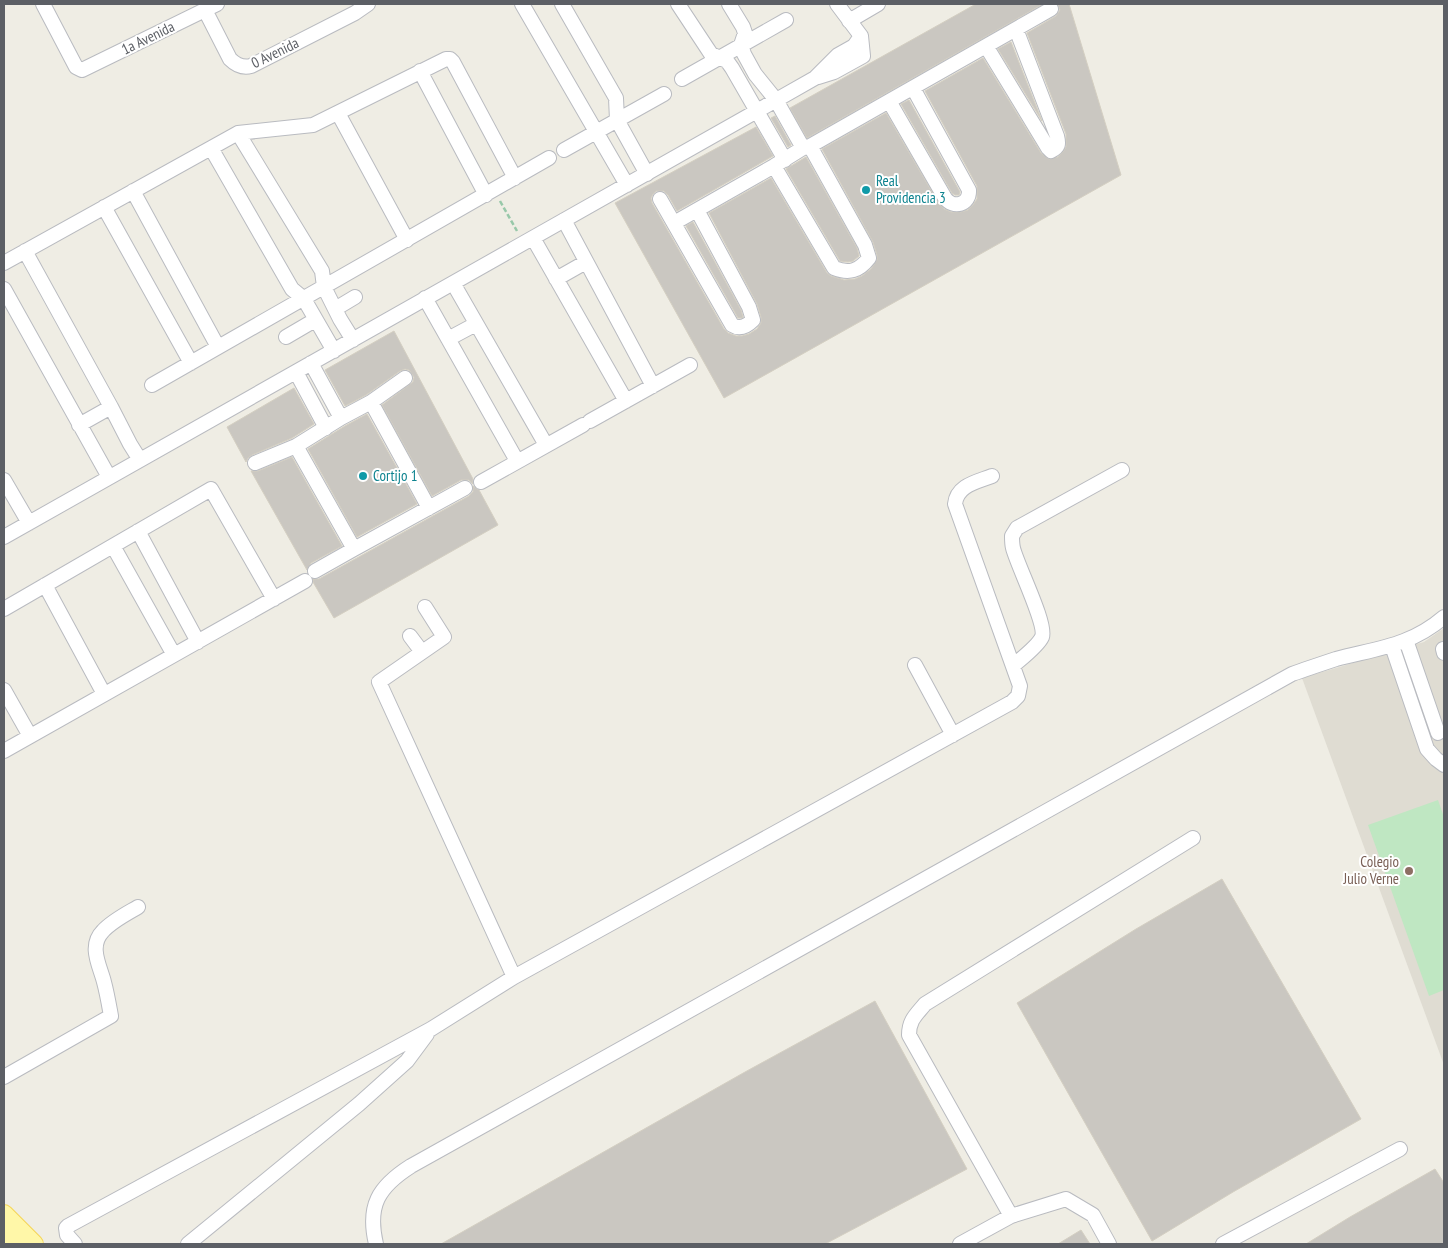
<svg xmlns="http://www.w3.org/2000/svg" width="1448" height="1248" viewBox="0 0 1448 1248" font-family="'PT Sans Narrow',sans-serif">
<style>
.education{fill:#dfdcd2}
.green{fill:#bfe7c2}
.building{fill:#cac7c1;stroke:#d4cfc2}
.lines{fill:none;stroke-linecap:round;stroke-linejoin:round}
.minor-casing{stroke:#b9bbc0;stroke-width:16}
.major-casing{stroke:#f5d457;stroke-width:20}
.path{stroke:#98c8a9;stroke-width:2.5;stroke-dasharray:5 2.5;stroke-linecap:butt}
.minor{stroke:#fff;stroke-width:14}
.major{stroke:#fff7a8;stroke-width:18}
.culture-dot{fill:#0f9aa8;stroke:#fff;stroke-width:2}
.education-dot{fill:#8d6e63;stroke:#fff;stroke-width:2}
.labels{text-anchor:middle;stroke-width:4;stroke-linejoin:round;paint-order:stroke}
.street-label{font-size:15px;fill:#5c5f65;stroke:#fff}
.culture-label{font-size:15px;fill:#0d838f;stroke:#fff;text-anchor:start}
.education-label{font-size:15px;fill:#785e54;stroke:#fff;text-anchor:end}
</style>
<rect width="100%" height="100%" fill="#efede4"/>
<path class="education" d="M1444 628V1065L1302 678 1424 642Z"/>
<path class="green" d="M1438 800 1444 817V990L1429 996 1368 825Z"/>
<path class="building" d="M976 4H1043L807 138 790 108Z
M1058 4H1069L1121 175 724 398 615 203 756 127 773 156 677 211 668 195 664 191H656L653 194 651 198 652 203 724 329 728 333 736 336H742L749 334 757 329 761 323V317L757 304 709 213 771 178 827 273 831 276 844 280 855 279 862 276 871 269 877 260V255L873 242 822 149 886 113 939 204 944 209 951 212H961L968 210 973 205 977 199V186L925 91 983 58 1041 153 1049 159 1058 157 1063 152 1066 147V134L1027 33 1056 16 1060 10Z
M1011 42 1042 121 998 49Z
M909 100 960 192 959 195H955L952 193 901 104Z
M775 116 791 145 788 147 771 118Z
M806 157 857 248 859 256 853 261 848 262 840 261 786 169Z
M693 222 741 310 743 317 742 318H738L686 226Z
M394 331 473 479V484L469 480H461L432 496 382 405 413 382 414 377 409 370 405 369 400 371 366 395 345 406 325 370Z
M294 388 314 424 292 438 252 455 248 458 246 462 227 427Z
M367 414 417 504 357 537 308 449 345 426Z
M292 457 342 546 311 563 307 570 251 471H258Z
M473 486 479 490 498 525 334 618 313 582V579H319L469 496 473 492Z
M1222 879 1361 1119 1233 1192 1152 1241 1017 1003 1136 929Z
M875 1001 967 1169 825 1244H441L745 1072Z
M1435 1169 1444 1183V1244H1306L1350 1217Z
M1081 1230 1090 1244H1058Z"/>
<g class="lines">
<defs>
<path id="minor" d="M43 4 76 67 82 70 217 4
M522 4 627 185
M562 4 616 98 617 120 647 174
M678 4 707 48 711 54 727 61 732 68 785 160
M729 4 743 27 745 33 741 45 744 54 755 74 776 100 803 148
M205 10 230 59C236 65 243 68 251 66L355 13 368 4
M849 21 878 4
M986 46 1048 148 1051 151C1059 147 1059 144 1057 136L1016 29
M420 71 486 195
M818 77 834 72 863 56 861 36 837 4
M682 79 786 20
M889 101 945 198C953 209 970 205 969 190L913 88
M338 113 407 240
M238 133 322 271 324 287 340 319 353 340
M211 148 292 289 304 299 334 351
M564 150 664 94
M774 166 834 268C849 274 859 271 869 258L865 245 810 146
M133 191 218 347
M660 199 732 325C740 330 747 326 753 320L749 307 697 210
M104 207 191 363
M564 220 653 386
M674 223 774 166 803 148 810 146 1051 9
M533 238 626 401
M25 251 111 407 130 444 140 460
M4 263 238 133 313 125 446 59H450L453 62 515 178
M556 279 586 262
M453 283 546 445
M4 289 109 477
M425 298 517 461
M335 309 355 297
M286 337 315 320
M448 339 476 324
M311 363 341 418
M296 372 326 428
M152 385 549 158
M371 402 429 508
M590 421 690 365
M79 425 111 407
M296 446 354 549
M255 463 296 446 341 418 371 402 405 378
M4 480 29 523
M481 482 583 425
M138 531 198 642
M4 537 757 111 815 78 838 55 854 46 861 36
M113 546 174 655
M315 571 354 549 465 488
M45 585 104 694
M425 607 444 637 379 682 514 977
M4 609 211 489 274 599
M410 636 422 652
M1406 640 1438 733
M1392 646 1427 749 1436 759 1444 765
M1443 649 1444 653
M915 665 953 735
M1014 665C1022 658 1038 646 1042 637 1047 624 1017 565 1013 548 1012 544 1012 540 1012 536L1017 528 1122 470
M4 690 30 736
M4 751 305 581
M4 1077 111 1016C109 1005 107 993 104 982 100 966 88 946 103 931 112 921 126 914 138 907
M1011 1216 909 1035C909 1020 916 1015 925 1004L1193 838
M75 1244 67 1235 66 1228 68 1226 431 1029 514 977 1012 702 1018 696 1020 686 955 504C957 485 977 482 992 476
M188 1244 359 1104 407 1061 427 1034
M376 1244C367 1206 378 1187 411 1166L1292 674C1306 669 1321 664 1336 659 1378 648 1410 646 1444 617
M960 1244 1011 1216 1066 1199 1093 1215 1109 1244
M1223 1244 1400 1149"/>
<path id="major" d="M4 1214 34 1244
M4 1236 12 1244"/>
</defs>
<use href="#minor" class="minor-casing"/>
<use href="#major" class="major-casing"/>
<path class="path" d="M500 201 517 231"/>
<use href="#minor" class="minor"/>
<use href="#major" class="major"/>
</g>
<g class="culture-dot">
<circle cx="866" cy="190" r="5"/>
<circle cx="363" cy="476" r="5"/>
</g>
<circle class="education-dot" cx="1409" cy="871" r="5"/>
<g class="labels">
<g class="street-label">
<text transform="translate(148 38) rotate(-26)" y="5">1a Avenida</text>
<text transform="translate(275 53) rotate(-26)" y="5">0 Avenida</text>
</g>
<g class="culture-label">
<text x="876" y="186">Real<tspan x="876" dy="17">Providencia 3</tspan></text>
<text x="373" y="481">Cortijo 1</text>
</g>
<g class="education-label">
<text x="1399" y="867">Colegio<tspan x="1399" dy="17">Julio Verne</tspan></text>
</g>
</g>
<rect width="1448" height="1248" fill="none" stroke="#5c5f65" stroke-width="10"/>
</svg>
